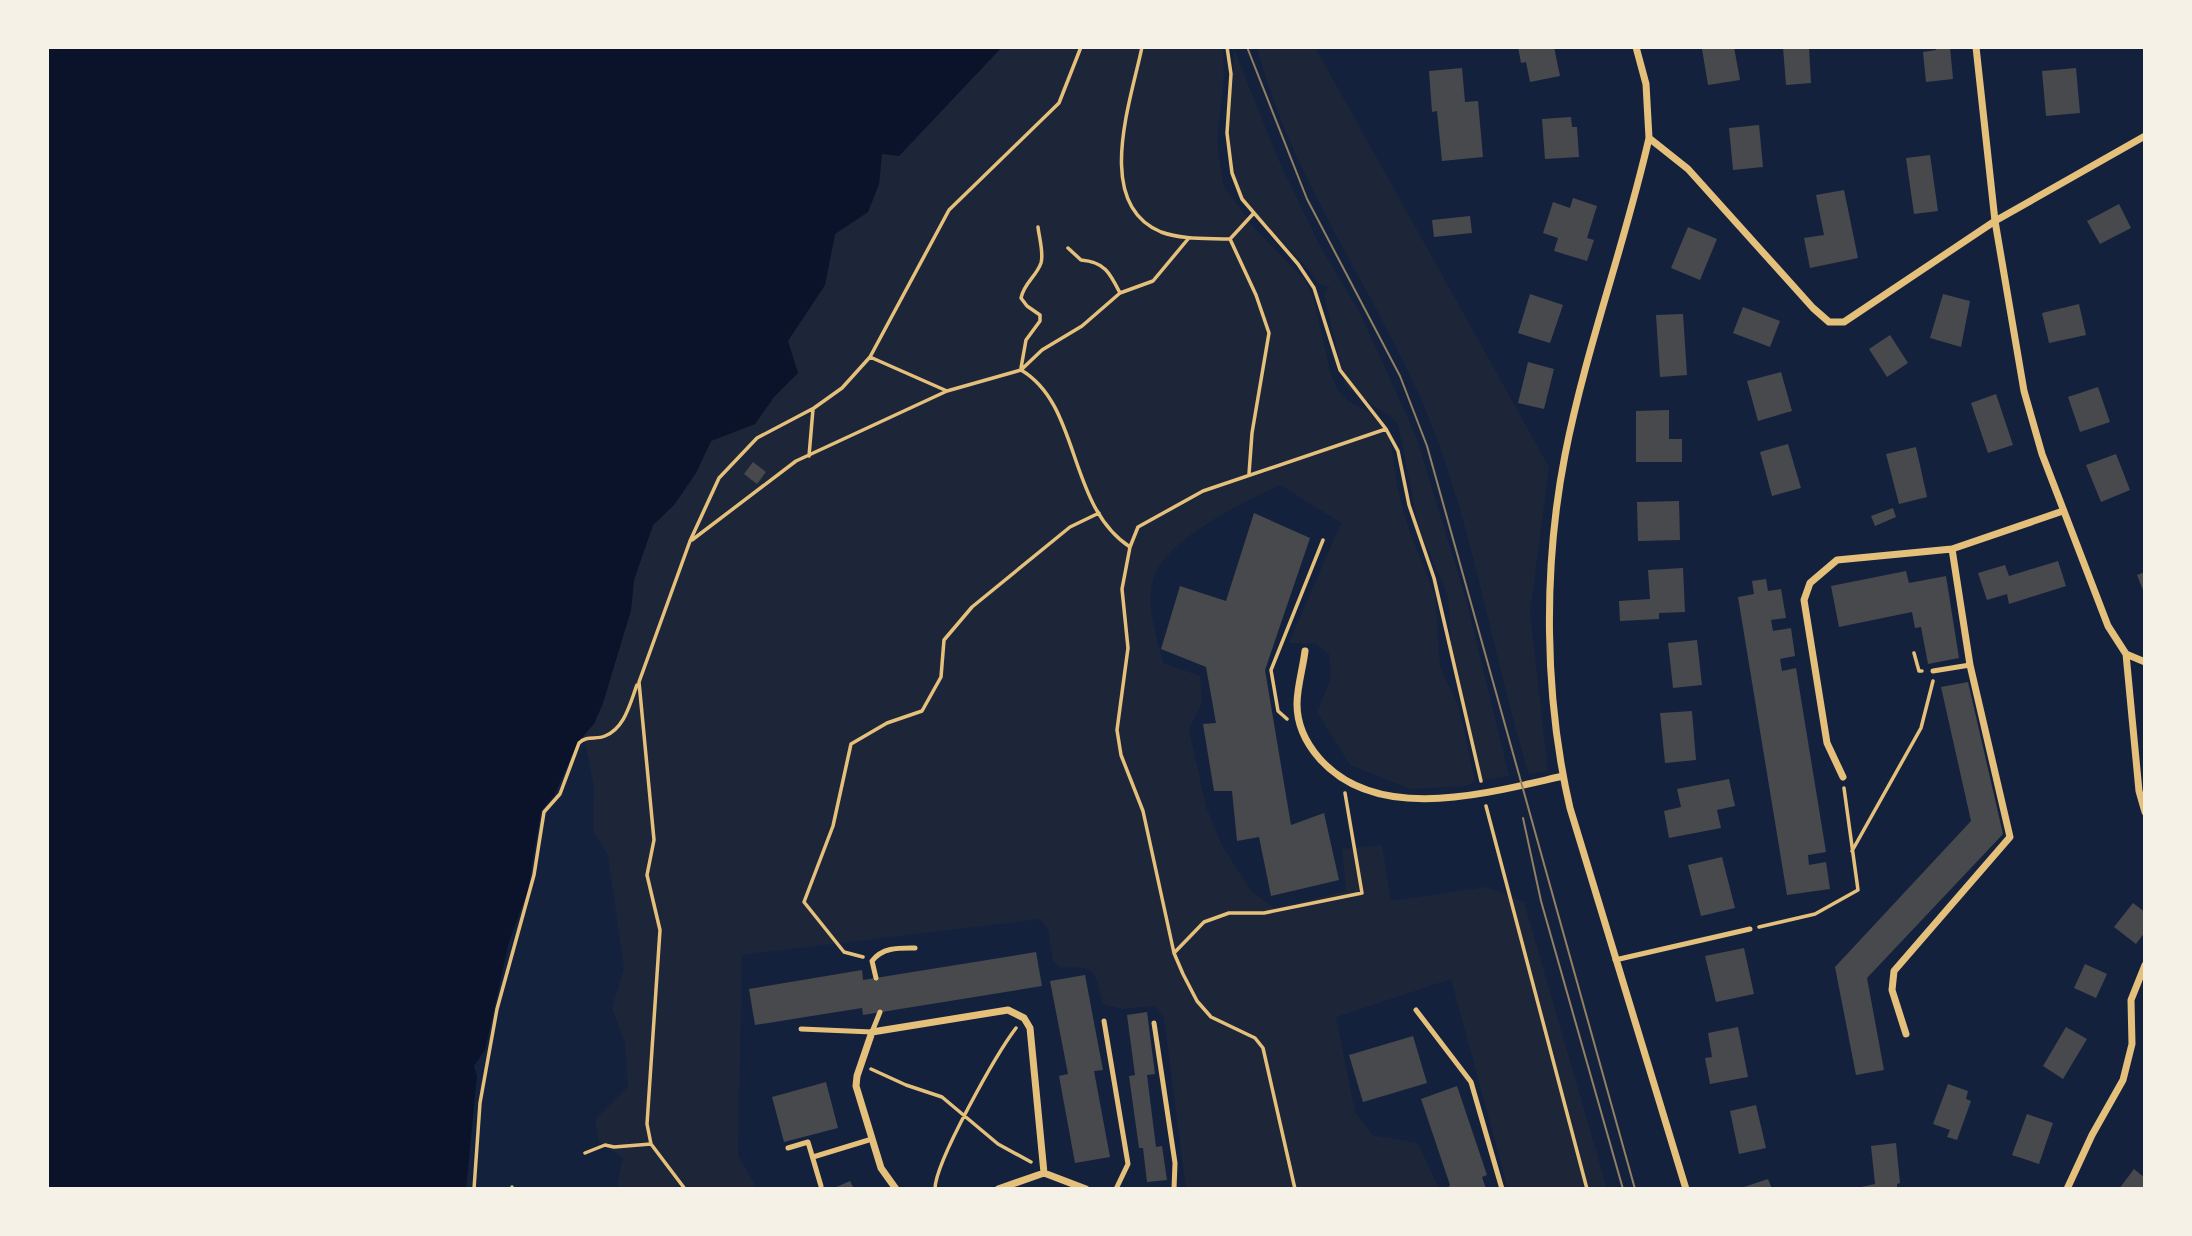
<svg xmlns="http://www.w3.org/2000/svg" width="2192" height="1236" viewBox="0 0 2192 1236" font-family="Poppins,sans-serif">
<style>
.green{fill:#1d2539}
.water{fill:#0b132b}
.building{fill:#48494c}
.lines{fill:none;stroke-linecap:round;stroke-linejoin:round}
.path{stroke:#e5c07b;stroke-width:3.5}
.service{stroke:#e5c07b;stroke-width:5}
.minor{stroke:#e5c07b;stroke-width:7}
.tram{stroke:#918062;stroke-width:2}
</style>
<rect width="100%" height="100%" fill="#14213d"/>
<path class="green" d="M1002 47H1223L1224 77 1217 140 1223 185 1255 229 1304 279 1314 299 1330 372 1337 389 1348 401 1378 417 1390 438 1397 486 1408 527 1435 596 1440 666 1459 708 1475 781 1467 786 1411 789 1350 765 1317 712 1331 678 1329 654 1316 644 1289 643 1341 523 1280 485C1245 502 1159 541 1152 584 1147 610 1157 638 1163 663L1200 676 1202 703 1189 729 1206 807 1223 847 1251 891 1274 908 1346 891 1342 849 1382 845 1391 901 1487 887 1524 902 1607 1189H1508L1451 979 1336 1017 1355 1112 1372 1135 1418 1143 1439 1189H1186L1164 1018 1154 1006 1121 1009 1103 1004C1094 970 1098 966 1061 968L1053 961 1048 929 1040 919 742 955 738 1155 757 1189H616L623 1158 599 1142 595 1120 628 1087 625 1043 612 1008 624 968 608 855 593 832 594 787 583 733 594 724 603 703 631 610 634 580 653 525 674 505 696 473 711 441 755 424 774 397 798 373 787 341 825 285 835 234 868 212 879 184 882 153 899 156Z
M1233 47 1279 161 1321 248 1360 313 1416 436 1467 603 1509 776 1483 780 1452 656 1448 596 1419 529 1398 424C1382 407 1361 401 1345 385L1324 294 1330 287 1319 284C1290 240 1232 212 1228 155 1224 119 1236 83 1233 47Z
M1257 47H1315L1549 467 1530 613 1548 771 1529 774 1526 765C1489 641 1470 506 1416 388 1364 275 1288 169 1257 47Z"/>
<path class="water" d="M47 47H1002L899 156 882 154 879 184 868 212 835 234 825 285 788 341 798 373 774 397 755 424 711 441 696 473 674 505 653 525 634 580 631 610 603 703 594 724 578 742 554 796 541 811 528 890 509 942 485 1050 474 1066 477 1076 466 1189H47Z"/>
<path class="building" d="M1518 47H1554L1560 76 1530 82 1526 62 1521 63Z
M1734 47 1740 80 1708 85 1702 49Z
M1783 47H1809L1811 83 1786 85Z
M1936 47H1950L1953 79 1926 82 1923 52 1936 50Z
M1462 68 1465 102 1478 101 1483 157 1442 161 1437 111 1432 112 1429 71Z
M2076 68 2080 113 2046 116 2042 71Z
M1571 117 1572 127H1577L1579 157 1545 159 1542 119Z
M1759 125 1763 167 1733 170 1729 128Z
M1930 155 1938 211 1914 214 1906 158Z
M1844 190 1858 258 1810 268 1804 238 1824 235 1816 195Z
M1573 198 1597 206 1587 238 1594 240 1587 261 1554 251 1558 238 1543 233 1553 202 1570 208Z
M2119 204 2131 228 2100 244 2087 221Z
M1470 216 1472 233 1434 237 1432 220Z
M1688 227 1717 239 1700 280 1671 268Z
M1530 294 1563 305 1550 343 1518 333Z
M1943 294 1970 301 1961 347 1930 338Z
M2079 304 2086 335 2049 343 2042 313Z
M1743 307 1780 321 1770 347 1733 333Z
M1683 314 1687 375 1660 377 1656 315Z
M1890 335 1908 363 1887 377 1869 349Z
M1528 362 1554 369 1544 409 1518 403Z
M1781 372 1792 411 1758 421 1747 381Z
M2098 387 2110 422 2080 432 2068 397Z
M1996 394 2013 445 1988 453 1971 403Z
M1669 410V439H1682V462H1636V411Z
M1788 444 1801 488 1772 496 1760 452Z
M1916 447 1927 497 1899 504 1886 454Z
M2116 454 2130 490 2101 502 2086 465Z
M753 462 766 472 757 484 744 474Z
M1679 501 1680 540 1638 541 1637 502Z
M1893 508 1896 517 1875 526 1871 516Z
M1254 513 1310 538 1265 670 1291 825 1324 813 1339 880 1271 896 1259 837 1237 841 1232 791H1214L1203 724 1216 723 1206 667 1161 649 1180 586 1226 601Z
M2058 561 2066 586 2009 604 2007 594 1987 600 1978 573 2005 565 2009 576Z
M1683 568 1685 612 1659 613V619L1620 621 1619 601 1650 599 1648 570Z
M1906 571 1909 583 1946 576 1959 658 1928 664 1921 627 1915 628 1912 612 1839 627 1831 586Z
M2145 572V595L2137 575Z
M1766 579 1768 591 1781 589 1786 618 1771 620 1773 631 1791 628 1795 656 1780 659 1782 671 1796 668 1826 852 1808 855 1809 865 1826 862 1830 889 1787 895 1738 597 1754 594 1752 581Z
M1697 640 1702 685 1673 688 1668 643Z
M1968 682 2003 834 1867 978 1884 1070 1856 1075 1835 967 1971 821 1941 687Z
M1692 711 1696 760 1665 763 1660 713Z
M1729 779 1735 806 1717 810 1721 828 1669 838 1664 811 1681 807 1677 789Z
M1722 857 1735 908 1701 916 1688 865Z
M2133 903 2145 912V932L2136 944 2114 927Z
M1744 948 1754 994 1716 1002 1705 956Z
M1036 952 1042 986 863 1015 862 1008 755 1025 749 989 862 970 863 980Z
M2085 964 2107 974 2096 998 2074 988Z
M1085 975 1103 1070 1094 1071 1110 1157 1075 1163 1059 1076 1068 1074 1050 981Z
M1147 1012 1155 1074 1147 1075 1156 1147 1162 1146 1167 1180 1147 1182 1143 1148H1139L1129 1076 1135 1075 1127 1015Z
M1738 1027 1748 1077 1710 1084 1705 1058 1712 1057 1708 1033Z
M2066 1027 2087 1039 2063 1079 2043 1066Z
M1413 1036 1427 1083 1363 1102 1349 1055Z
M826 1082 838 1128 784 1142 772 1097Z
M1948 1084 1968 1091 1966 1099 1971 1101 1957 1140 1947 1137 1950 1130 1933 1124Z
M1457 1086 1487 1175 1482 1177 1486 1189H1447L1450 1185 1421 1099Z
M1756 1105 1766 1148 1739 1154 1730 1111Z
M2027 1114 2053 1123 2039 1164 2012 1155Z
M1896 1143 1900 1183 1897 1184V1189H1852L1875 1184 1871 1146Z
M2134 1169 2145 1178V1189H2119Z
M1768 1179 1772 1189H1741V1188Z
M850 1181 854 1189H832Z"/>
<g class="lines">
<path class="path" d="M1142 47C1131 101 1093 204 1161 232 1183 240 1207 238 1230 239L1253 214
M1227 47 1231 74 1227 133 1232 173 1242 199 1298 264 1314 288 1340 370 1386 429 1398 451 1409 505 1434 578 1481 781
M1230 239 1256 295 1269 333 1252 433 1249 474
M1068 248 1081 260C1105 262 1110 273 1120 293
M870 357 947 391
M1021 368 1026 340 1040 321V315L1027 306 1021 298C1024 283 1036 277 1041 263 1044 253 1039 237 1038 227
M1021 370 1042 350 1082 326 1120 293 1153 281 1188 239
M809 456 813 409
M692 540 796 461 947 391 1021 370C1081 405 1067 506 1130 547
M1914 653 1919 671H1922
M1287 719 1278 711 1271 670 1323 540
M1486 806 1587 1189
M1852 851 1921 728 1933 681
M1759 927 1815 914 1858 890 1844 788
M1174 953 1204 922 1229 913H1264L1362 893 1345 793
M863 957 844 952 804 902 833 826 851 744 887 723 922 711 941 677 944 640 972 607 1070 527 1099 513
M871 1069 906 1085 942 1097 998 1144 1031 1162
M585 1153 605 1145 614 1147 651 1144
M474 1189 480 1103 497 1009 534 875 544 812 560 794 579 743C587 735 596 740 605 736 625 728 630 703 637 685
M512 1189V1187
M685 1189 651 1144 647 1124 660 930 647 875 654 840 639 682 690 541 719 478 757 438 814 408 842 388 870 357 949 210 1059 103 1081 47
M935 1189C935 1162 997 1053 1016 1028
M1295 1189 1263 1048 1255 1038 1211 1017 1197 1001 1183 974 1174 953 1143 811 1121 755 1117 730 1128 648 1122 589 1130 547 1138 527 1203 491 1386 429"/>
<path class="service" d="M1933 671 1970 665
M1615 960 1750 929
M876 978 872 961C883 947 899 948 915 948
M1416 1010 1471 1082 1502 1189
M1104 1021 1128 1164 1116 1189
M1154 1023 1175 1163 1174 1189
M801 1029 872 1032 880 1012
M788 1148 808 1142 821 1186
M813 1157 872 1139"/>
<path class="minor" d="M1636 47 1646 84 1649 138C1625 244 1586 348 1565 455 1543 568 1544 696 1570 808L1686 1189
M1976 47 1995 221 2024 391 2042 454 2108 626 2126 654 2145 662
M1649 138 1688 169 1813 308 1829 322H1844L1995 221 2145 136
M1305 651C1303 668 1297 687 1297 704 1297 724 1306 743 1319 758 1377 825 1488 793 1563 776
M2126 654 2139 791 2145 812
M1843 777 1827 743 1804 600 1810 583 1837 560 1952 549 2063 511
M1906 1034 1892 990 1894 971 2010 837 1970 665 1952 549
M896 1189 881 1168 856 1086 857 1076 872 1032 1008 1010 1024 1018 1030 1028 1044 1173
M998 1189 1044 1173 1086 1189
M2067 1189 2092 1135 2123 1080 2132 1044 2131 1000 2145 965"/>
<path class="tram" d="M1247 47 1307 199 1400 376 1427 446 1635 1189
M1523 818 1541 901 1623 1189"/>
</g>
<rect width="2192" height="1236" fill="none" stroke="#f6f1e7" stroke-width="98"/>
</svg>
